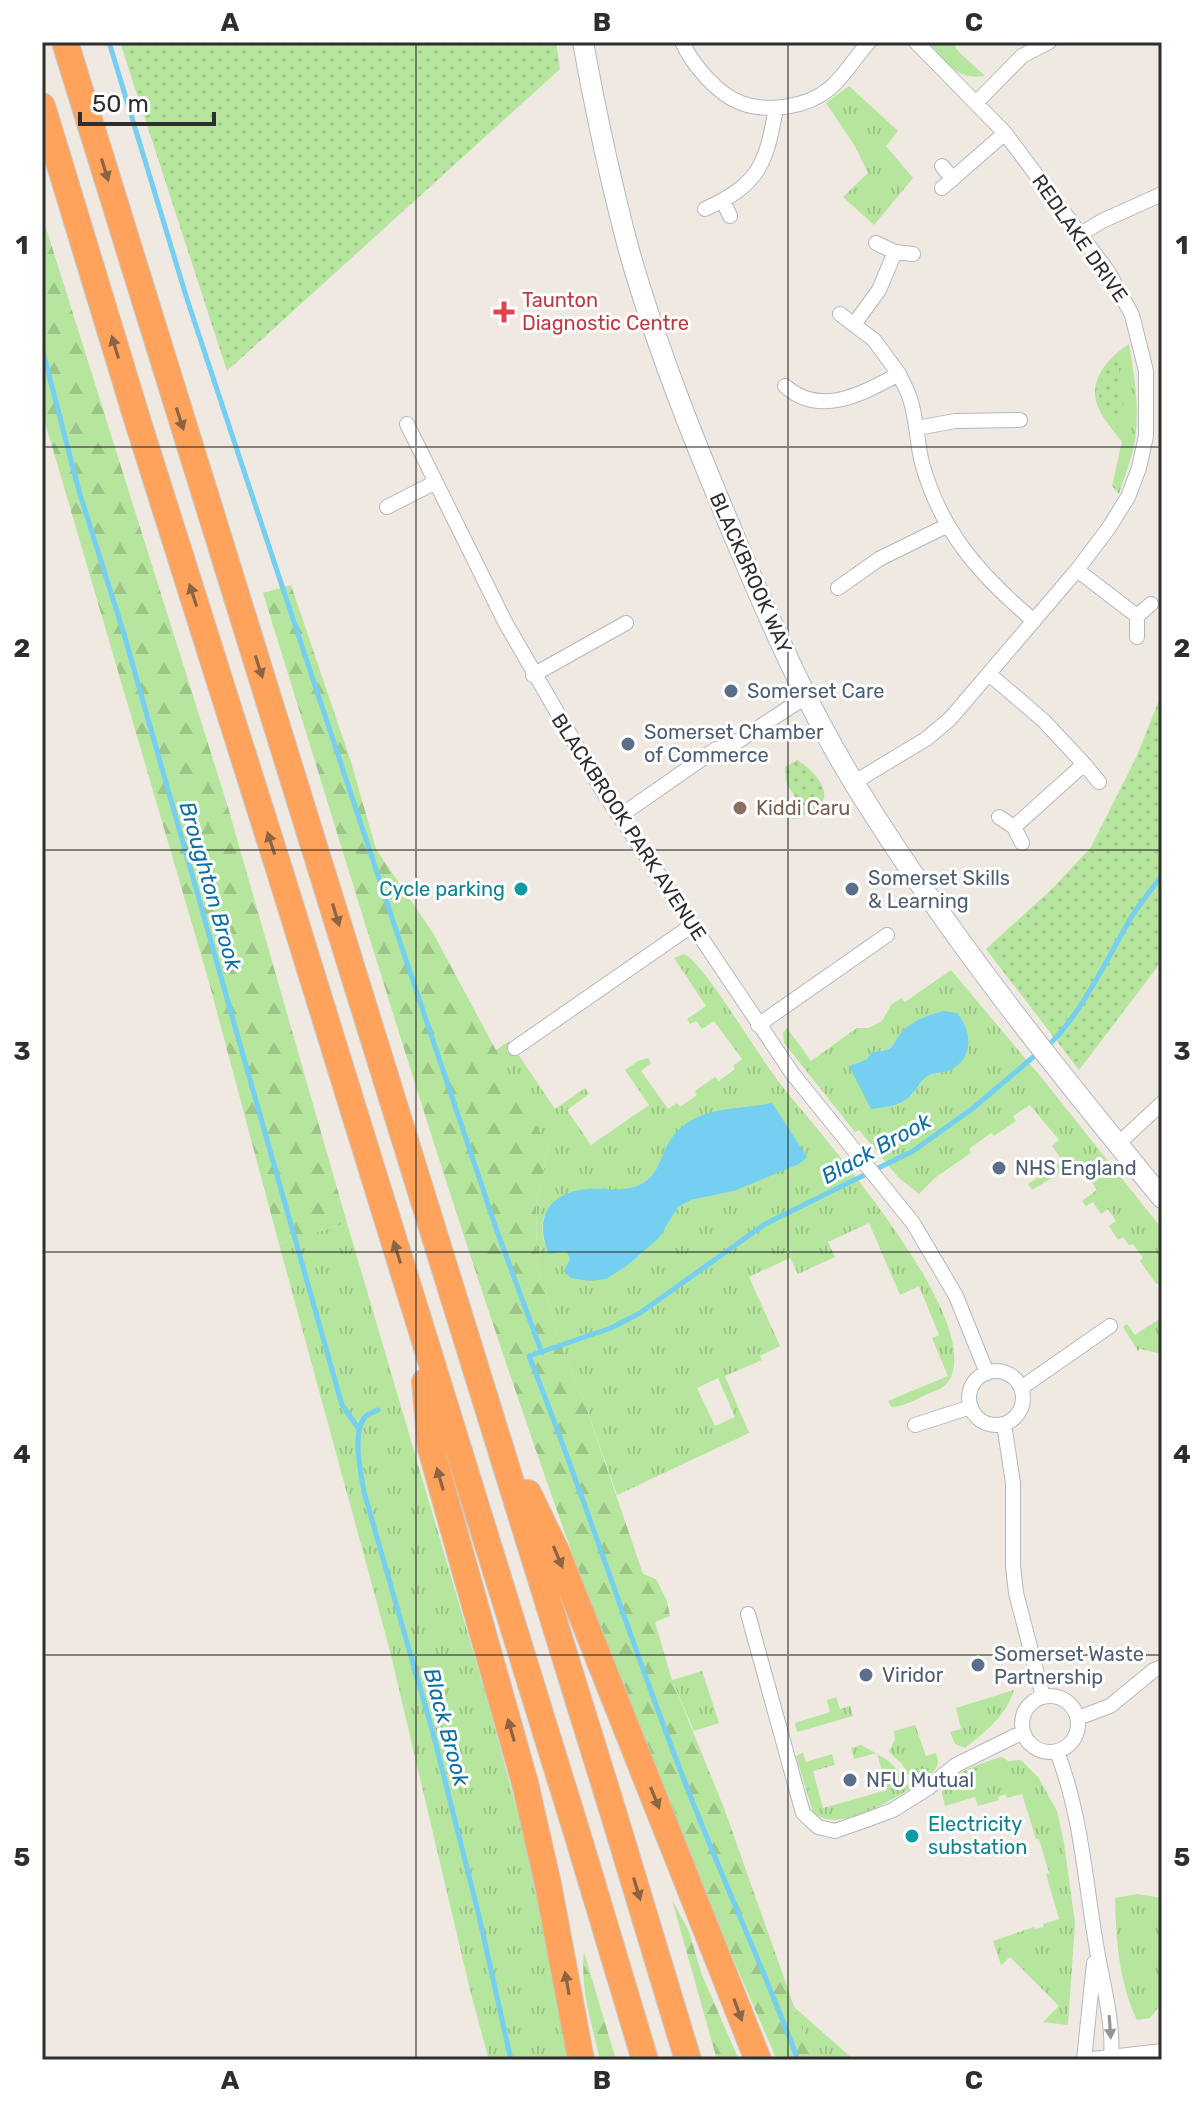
<svg xmlns="http://www.w3.org/2000/svg" width="1204" height="2102" viewBox="0 0 1204 2102" font-family="Rubik,sans-serif">
<style>
.grass{fill:url(#grass-tufts);fill-rule:evenodd}
.forest{fill:url(#forest-firs)}
.park{fill:url(#park-dots)}
.water{fill:#75cff0}
.lines{fill:none;stroke-linecap:round;stroke-linejoin:round}
.stream{stroke:#75cff0;stroke-width:5}
.street-casing{stroke:#b4b7c1;stroke-width:16}
.secondary-casing{stroke:#b4b7c1;stroke-width:22}
.highway-casing{stroke:#c9c9c9;stroke-width:28}
.street{stroke:#fff;stroke-width:14}
.secondary{stroke:#fff;stroke-width:20}
.highway{stroke:#ffa35c;stroke-width:26}
.oneway{fill:#8c6343}
.oneway2{fill:#969696}
.grid{fill:none;stroke:#2e2e2e;stroke-width:2;stroke-opacity:0.55}
.health-dot{fill:#e0444e;stroke:#fff;stroke-width:3}
.service-dot{fill:#5c6f8a;stroke:#fff;stroke-width:3}
.education-dot{fill:#8d6e63;stroke:#fff;stroke-width:3}
.culture-dot{fill:#0f9aa8;stroke:#fff;stroke-width:3}
.labels{text-anchor:middle;stroke-width:6;stroke-linejoin:round;paint-order:stroke}
.street-label{font-size:20px;fill:#2e2e2e;stroke:#fff}
.health-label{font-size:20px;fill:#be3a42;stroke:#fff;text-anchor:start}
.service-label{font-size:20px;fill:#4e5e75;stroke:#fff;text-anchor:start}
.education-label{font-size:20px;fill:#785e54;stroke:#fff;text-anchor:start}
.culture-label{font-size:20px;fill:#0d838f;stroke:#fff;text-anchor:end}
.water-label{font-size:22px;font-style:italic;fill:#0d6fa3;stroke:#fff}
.neatline{fill:none;stroke:#2e2e2e;stroke-width:3}
.grid-label{font-size:26px;text-anchor:middle;font-weight:bold;fill:#2e2e2e}
</style>
<defs>
<pattern id="grass-tufts" width="24" height="20" patternUnits="userSpaceOnUse" patternTransform="scale(2)"><rect width="24" height="20" fill="#b6e59e"/><path d="M3 7l-1-3M5 7V3M7 7l1-3M15 17l-1-3M17 17v-4M19 17l1-3" fill="none" stroke="#9dc588"/></pattern>
<pattern id="forest-firs" width="22" height="20" patternUnits="userSpaceOnUse" patternTransform="scale(2)"><rect width="22" height="20" fill="#b6e59e"/><path d="M5 1l3.5 6h-7zM16 11l3.5 6h-7z" fill="#9dc588"/></pattern>
<pattern id="park-dots" width="8" height="8" patternUnits="userSpaceOnUse" patternTransform="scale(2)"><rect width="8" height="8" fill="#b6e59e"/><path d="M2 2h.1M6 6h.1" fill="none" stroke="#9dc588" stroke-width="1.8" stroke-linecap="round"/></pattern>
</defs>
<rect width="100%" height="100%" fill="#efe9e1"/>
<path class="grass" d="M928 42H952L959 52 985 76C956 81 946 61 928 42Z
M849 86 898 131 886 146 913 178 874 225 843 197 868 173 855 146 826 103Z
M1129 344C1135 379 1141 416 1133 451 1129 466 1123 480 1119 494L1112 486 1122 442C1115 432 1104 421 1099 409 1086 383 1107 358 1129 344Z
M684 954C703 961 762 1062 782 1086 823 1137 975 1308 952 1374 949 1385 940 1389 930 1393 918 1398 904 1407 891 1407L888 1401 948 1376 932 1338 939 1335 919 1286 900 1295 869 1223 828 1242 835 1257 798 1274 790 1258 749 1277 780 1346 760 1356 762 1360 725 1376 749 1433 617 1495 583 1398 564 1354 537 1265 536 1208 548 1147 495 1051 509 1041 555 1109 585 1088 589 1094 567 1110 591 1145 649 1105 625 1070 638 1061 648 1058 651 1063 641 1071 668 1109 677 1103 680 1107 697 1095 695 1091 715 1077 719 1081 735 1069 733 1066 742 1059 714 1021 702 1029 696 1021 690 1024 687 1019 706 1006 674 958ZM748 1108 756 1181 734 1191 691 1200 678 1207 659 1238 628 1265H567L570 1259 566 1251 544 1242C541 1225 541 1216 554 1203 578 1179 614 1199 641 1184 652 1178 658 1167 663 1156 682 1116 707 1111 748 1108ZM718 1378 735 1417 715 1426 697 1388Z
M951 970 1045 1082 1162 1229V1288L1158 1283 1156 1284 1140 1261 1143 1258 1133 1244 1129 1245 1123 1237 1118 1240 1109 1226 1116 1221 1108 1209 1101 1214 1093 1202 1086 1206 1082 1201 1097 1190 1078 1162 1032 1190 1028 1184 1062 1160 1052 1146 1059 1140 1030 1105 1013 1116 1016 1121 994 1136 991 1133 969 1149 971 1153 936 1177 919 1194 899 1178 859 1130 855 1132 784 1043 783 1032 787 1028 811 1061 857 1028H869L882 1021 891 1005 901 998 905 1002ZM905 1029 967 1053C956 1068 946 1073 927 1075L911 1096 855 1063 867 1059 872 1052C890 1051 896 1045 905 1029Z
M347 1223 487 1699 527 1847 569 2060H489L471 1994 390 1651 279 1244Z
M1162 1317V1354L1140 1349 1138 1351 1123 1327 1127 1324 1135 1335Z
M702 1671 719 1723 694 1731 672 1680Z
M1014 1690C1006 1716 985 1732 965 1748L955 1744 950 1732 961 1729 956 1708Z
M836 1697 840 1709 850 1706 853 1716 797 1732 795 1723 830 1712 827 1700Z
M915 1725 926 1756 936 1753C942 1769 932 1773 920 1782L912 1781 902 1764 889 1752 895 1739 894 1731Z
M861 1745C886 1759 896 1762 910 1789 886 1803 836 1834 813 1812L796 1756 803 1753 806 1762 832 1754 835 1765 813 1771 823 1808 887 1790 877 1753 854 1759 851 1748Z
M1002 1757 1008 1761 1021 1760 1038 1777 1057 1811 1064 1843 1075 1923 1068 2025 1043 2022 1059 2006 1010 1957 1001 1965 993 1941 1034 1927 1035 1929 1044 1927 1043 1924 1059 1919 1046 1874 1049 1873 1039 1839H1036L1022 1794 1007 1798 1005 1794 998 1797 999 1800 978 1806 975 1797 945 1806C945 1804 942 1795 942 1793 943 1775 987 1761 1002 1757Z
M1137 1894 1162 1898V2003L1150 2018 1137 2020C1119 1981 1116 1941 1115 1898Z
M794 2007 854 2060H813Z"/>
<path class="forest" d="M42 215 227 804 347 1223 279 1244 207 975 42 412Z
M291 585 351 762 376 849 433 933 548 1147 536 1208 537 1265 564 1354 583 1398 643 1574 656 1579 667 1601 670 1616 655 1622 672 1680 724 1808 813 2060H777C725 1941 673 1821 626 1699 488 1336 378 964 263 593Z
M672 1900 688 1929 702 1975 739 2060H717Z
M584 1952 616 2060H600C592 2025 580 1988 584 1952Z"/>
<path class="park" d="M120 42H556L560 69 227 371Z
M1117 356 1124 411 1120 431C1095 400 1090 388 1117 356Z
M1162 693V961L1079 1070 986 949 1053 888 1091 847 1136 758Z
M797 760C808 766 827 784 824 798 823 804 815 808 810 811 803 816 800 819 792 819L787 810 793 804 795 797 786 782 785 767Z"/>
<path class="water" d="M944 1011 957 1013C973 1032 974 1060 948 1071 942 1073 934 1073 929 1075 922 1078 918 1088 912 1094 902 1106 886 1107 871 1109L849 1066 867 1059 872 1052C901 1050 890 1041 907 1027 918 1019 931 1014 944 1011Z
M772 1103 807 1157 799 1164 734 1191 691 1200 678 1207 659 1238 628 1265 606 1279 589 1281 571 1278 564 1271 570 1259 566 1251 549 1254C535 1223 545 1196 580 1190 600 1186 623 1194 641 1184 659 1175 661 1154 671 1139 694 1105 737 1110 772 1103Z"/>
<g class="lines">
<path class="stream" d="M109 42 187 299 406 960 497 1231 542 1353
M42 348 79 491 124 634 342 1405 359 1429
M1046 1047C1078 1021 1110 953 1132 916 1141 902 1152 889 1162 875
M378 1410C374 1412 369 1413 366 1416 351 1431 361 1473 364 1492L433 1733 479 1916 511 2060
M798 2060C764 1969 723 1881 688 1790 632 1647 586 1499 529 1356L611 1328 640 1313 765 1224 913 1151 972 1109 1038 1053"/>
<defs>
<path id="street" d="M682 42C693 65 717 94 741 103 768 113 807 107 829 89 845 76 855 57 869 42
M976 103 1022 56 1049 42
M942 166 953 179
M942 188 1005 133
M723 201 730 216
M705 209C760 184 766 164 776 108
M1081 234 1102 221 1162 194
M876 243 895 252 913 254
M840 314 874 340 899 374
M855 323 879 290 895 252
M785 386C821 418 863 393 899 374 903 383 909 393 911 402 917 422 917 443 922 463 941 532 980 575 1034 621
M407 424 505 622 602 790 792 1073 913 1223 956 1296 987 1373
M917 428 955 421 1020 420
M387 507 434 483
M1077 570 1137 616
M838 588 879 559 946 526
M1137 637V616L1151 604
M989 674 1044 721 1084 764 1014 827 999 817
M533 675 626 623
M1084 764 1099 782
M853 783 926 739 950 719 1077 570 1108 529 1128 497 1139 468 1146 436V371L1132 315 1109 273 1005 133 916 42
M620 816 716 749 729 747 807 696
M1014 827 1022 843
M758 1025 887 935
M515 1048 691 926
M1118 1144 1162 1103
M969 1398a27 27 0 1 1 54 0a27 27 0 1 1-54 0Z
M1021 1388 1110 1326
M1004 1424 1013 1483V1566L1016 1593 1043 1697
M915 1425 971 1407
M748 1614 803 1813 818 1827 835 1831 869 1819 893 1810 928 1788 956 1765 1023 1732
M1022 1724a28 28 0 1 1 56 0a28 28 0 1 1-56 0Z
M1078 1718 1110 1706 1154 1670 1162 1667
M1057 1752C1081 1813 1085 1880 1096 1944 1102 1982 1114 2021 1111 2060
M1084 2060 1094 1963
M1084 2060 1162 2051"/>
<path id="secondary" d="M583 42C596 113 611 184 630 254 659 355 699 453 740 550 774 630 810 712 856 786 948 935 1052 1064 1162 1198"/>
<path id="highway" d="M65 42 614 1815 688 2060
M42 106 138 422 280 872 577 1833 645 2060
M425 1382 431 1449 525 1783 548 1884 581 2060
M528 1493 557 1553 758 2060"/>
</defs>
<use href="#street" class="street-casing"/>
<use href="#secondary" class="secondary-casing"/>
<use href="#highway" class="highway-casing"/>
<use href="#street" class="street"/>
<use href="#secondary" class="secondary"/>
<use href="#highway" class="highway"/>
</g>
<defs><path id="oneway-solid" d="M-6-.8H1V-3.2L6.5 0L1 3.2V.8H-6Z" transform="scale(2)"/></defs>
<g class="oneway">
<use href="#oneway-solid" transform="translate(105 170) rotate(73)"/>
<use href="#oneway-solid" transform="translate(115 347) rotate(-107)"/>
<use href="#oneway-solid" transform="translate(180 419) rotate(72)"/>
<use href="#oneway-solid" transform="translate(193 595) rotate(-108)"/>
<use href="#oneway-solid" transform="translate(259 667) rotate(72)"/>
<use href="#oneway-solid" transform="translate(271 843) rotate(-108)"/>
<use href="#oneway-solid" transform="translate(336 915) rotate(73)"/>
<use href="#oneway-solid" transform="translate(397 1252) rotate(-107)"/>
<use href="#oneway-solid" transform="translate(440 1479) rotate(-106)"/>
<use href="#oneway-solid" transform="translate(558 1557) rotate(67)"/>
<use href="#oneway-solid" transform="translate(511 1730) rotate(-106)"/>
<use href="#oneway-solid" transform="translate(655 1798) rotate(68)"/>
<use href="#oneway-solid" transform="translate(637 1889) rotate(73)"/>
<use href="#oneway-solid" transform="translate(567 1983) rotate(-100)"/>
<use href="#oneway-solid" transform="translate(738 2010) rotate(70)"/>
</g>
<use class="oneway2" href="#oneway-solid" transform="translate(1110 2027) rotate(86)"/>
<path class="grid" d="M416 42V2060M788 42V2060M42 447H1162M42 850H1162M42 1252H1162M42 1655H1162"/>
<path class="health-dot" d="M500 300h8v8h8v8h-8v8h-8v-8h-8v-8h8z"/>
<g class="service-dot">
<circle cx="731" cy="691" r="8"/>
<circle cx="628" cy="744" r="8"/>
<circle cx="852" cy="889" r="8"/>
<circle cx="999" cy="1168" r="8"/>
<circle cx="978" cy="1665" r="8"/>
<circle cx="866" cy="1675" r="8"/>
<circle cx="850" cy="1780" r="8"/>
</g>
<circle class="education-dot" cx="740" cy="808" r="8"/>
<g class="culture-dot">
<circle cx="521" cy="889" r="8"/>
<circle cx="912" cy="1836" r="8"/>
</g>
<g class="labels">
<g class="street-label">
<text transform="translate(1080 238) rotate(55)" y="7">REDLAKE DRIVE</text>
<text transform="translate(751 573) rotate(66)" y="7">BLACKBROOK WAY</text>
<text transform="translate(629 827) rotate(57)" y="7">BLACKBROOK PARK AVENUE</text>
</g>
<g class="health-label">
<text x="522" y="307">Taunton<tspan x="522" dy="23">Diagnostic Centre</tspan></text>
</g>
<g class="service-label">
<text x="747" y="698">Somerset Care</text>
<text x="644" y="739">Somerset Chamber<tspan x="644" dy="23">of Commerce</tspan></text>
<text x="868" y="885">Somerset Skills<tspan x="868" dy="23">&amp; Learning</tspan></text>
<text x="1015" y="1175">NHS England</text>
<text x="994" y="1661">Somerset Waste<tspan x="994" dy="23">Partnership</tspan></text>
<text x="882" y="1682">Viridor</text>
<text x="866" y="1787">NFU Mutual</text>
</g>
<g class="education-label">
<text x="756" y="815">Kiddi Caru</text>
</g>
<g class="culture-label">
<text x="505" y="896">Cycle parking</text>
<text x="928" y="1831" text-anchor="start">Electricity<tspan x="928" dy="23">substation</tspan></text>
</g>
<g class="water-label">
<text transform="translate(211 886) rotate(74)" y="8">Broughton Brook</text>
<text transform="translate(876 1148) rotate(-29)" y="8">Black Brook</text>
<text transform="translate(447 1727) rotate(75)" y="8">Black Brook</text>
</g>
</g>
<rect width="1204" height="2102" fill="none" stroke="#ffffff" stroke-width="88"/>
<path d="M80 112v12h134v-12" fill="none" stroke="#2e2e2e" stroke-width="4"/>
<text x="92" y="112" font-size="24" fill="#2e2e2e" stroke="#ffffff" stroke-width="6" paint-order="stroke">50 m</text>
<rect x="44" y="44" width="1116" height="2014" class="neatline"/>
<g class="grid-label">
<text x="230" y="31">A</text>
<text x="602" y="31">B</text>
<text x="974" y="31">C</text>
<text x="22" y="254">1</text>
<text x="1182" y="254">1</text>
<text x="22" y="657">2</text>
<text x="1182" y="657">2</text>
<text x="22" y="1060">3</text>
<text x="1182" y="1060">3</text>
<text x="22" y="1463">4</text>
<text x="1182" y="1463">4</text>
<text x="22" y="1866">5</text>
<text x="1182" y="1866">5</text>
<text x="230" y="2089">A</text>
<text x="602" y="2089">B</text>
<text x="974" y="2089">C</text>
</g>
</svg>
